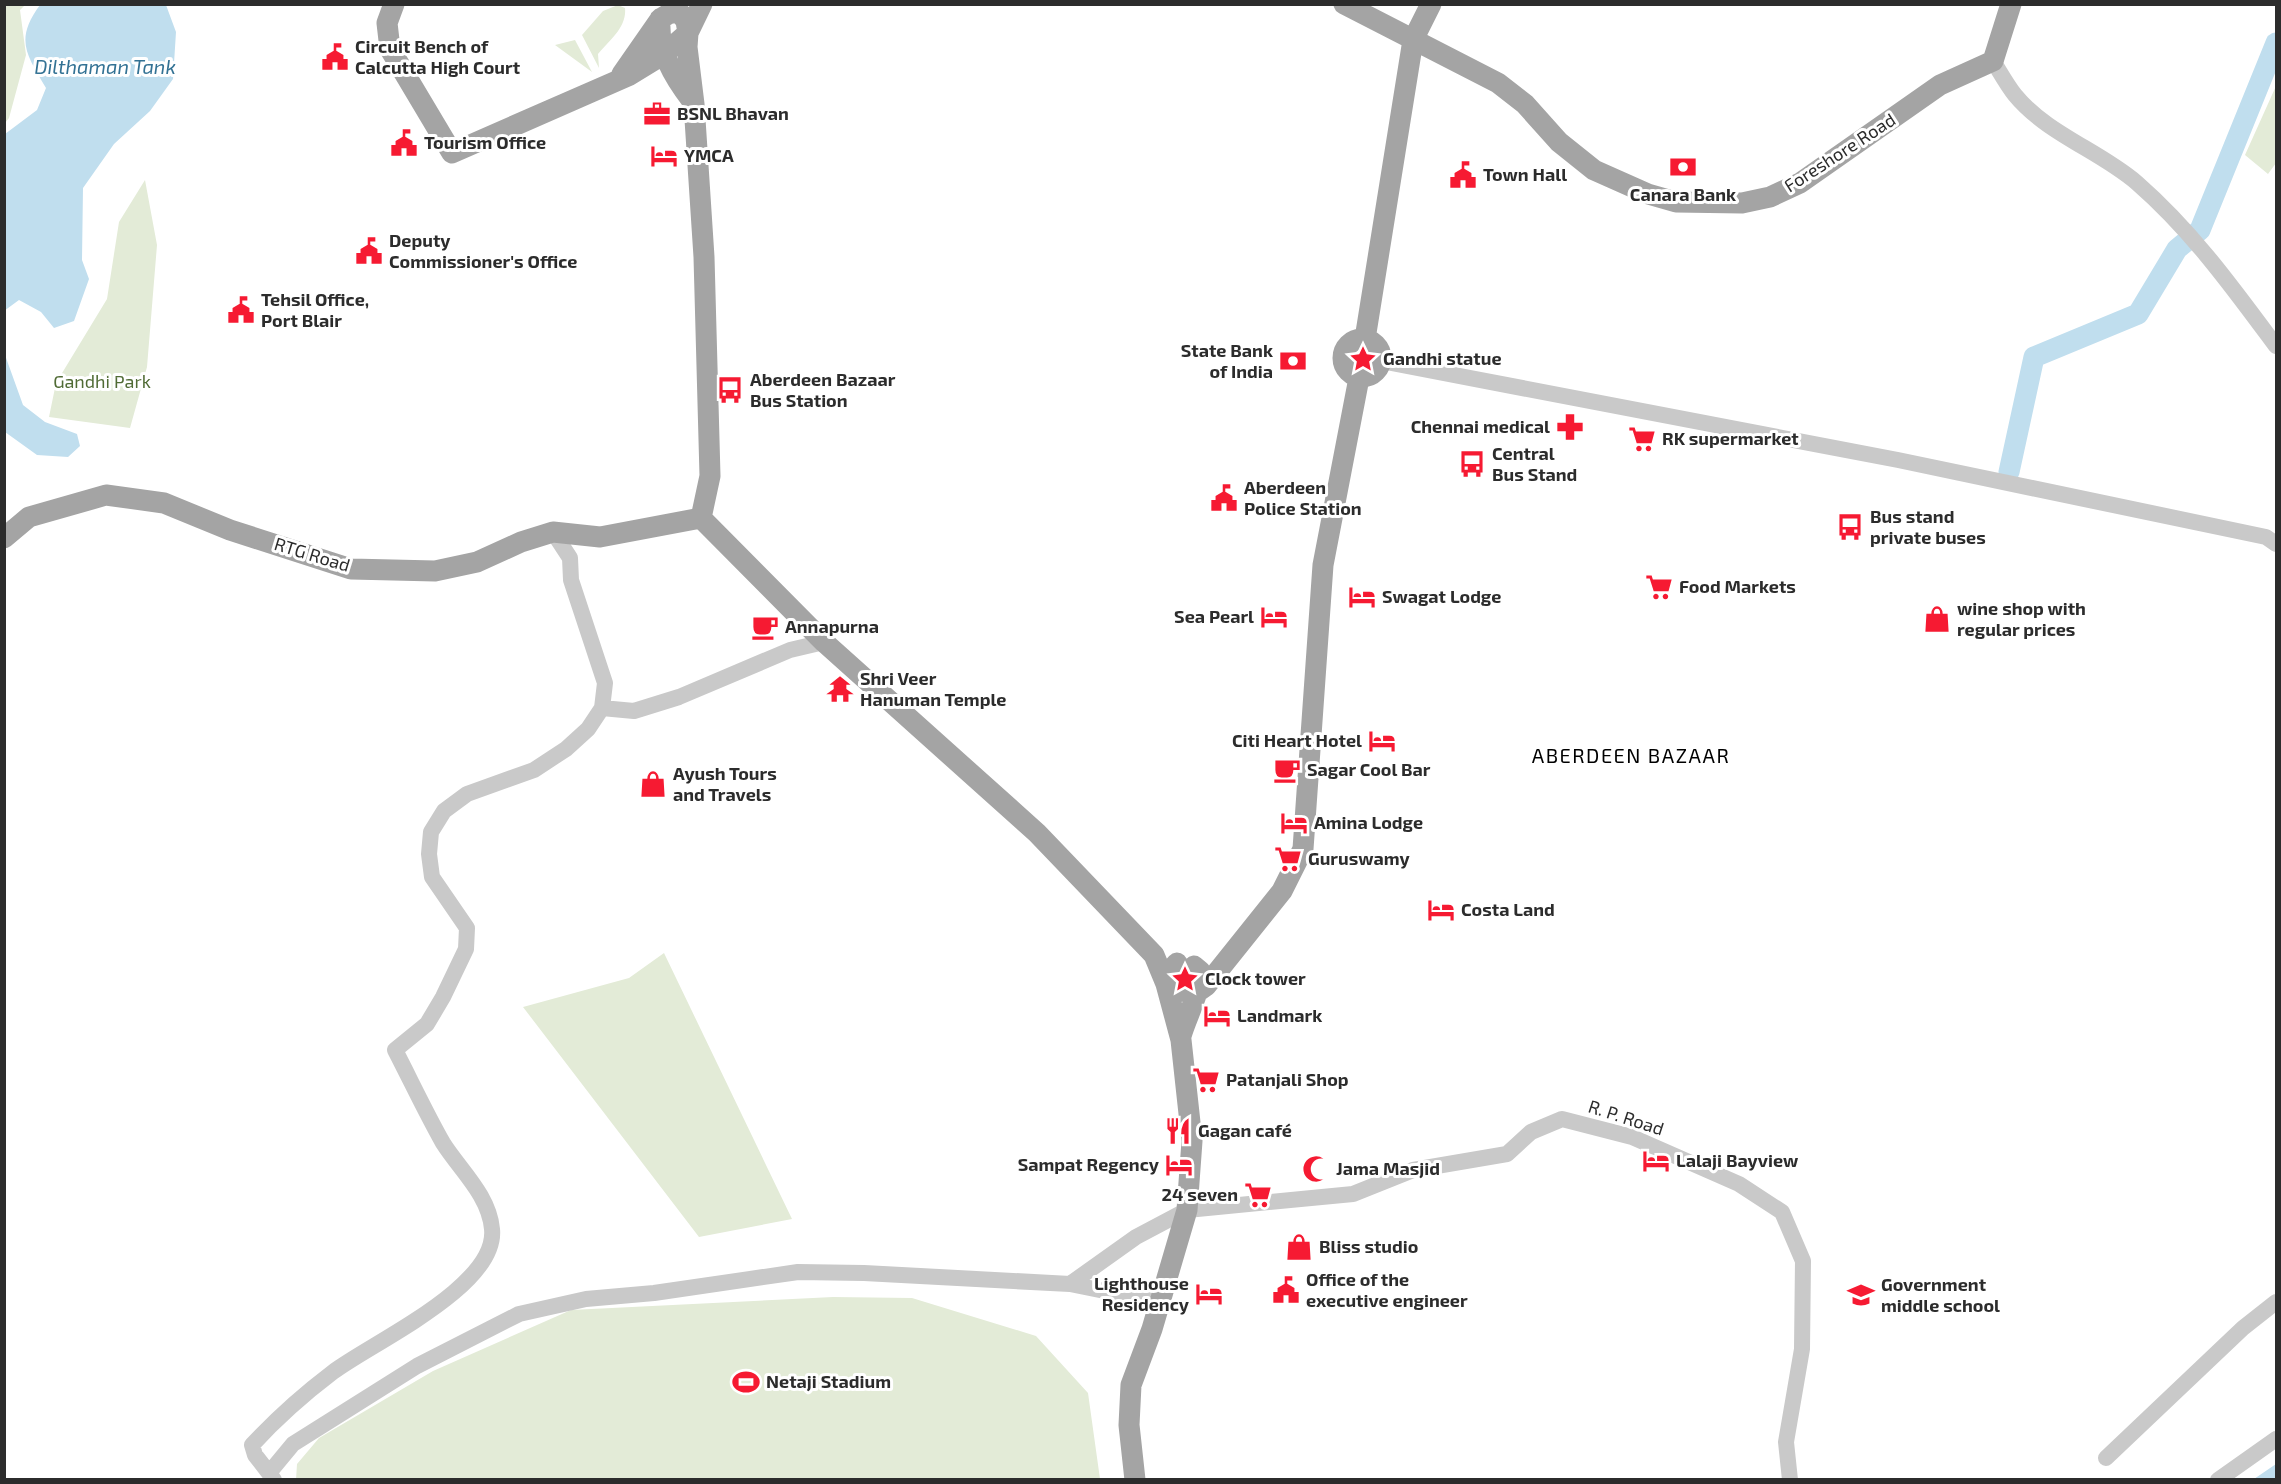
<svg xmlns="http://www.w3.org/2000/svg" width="2281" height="1484" viewBox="0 0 2281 1484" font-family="'Exo 2',sans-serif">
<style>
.green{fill:#e3ebd7}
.water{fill:#c0deee}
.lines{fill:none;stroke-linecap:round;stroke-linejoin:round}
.river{stroke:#c0deee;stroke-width:21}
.minor{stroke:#c9c9c9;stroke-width:16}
.major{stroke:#a4a4a4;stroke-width:21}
.labels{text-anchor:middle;stroke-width:6;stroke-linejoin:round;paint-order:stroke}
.poi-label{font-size:18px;font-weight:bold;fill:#2c2c2c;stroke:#fff;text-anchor:start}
.street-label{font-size:18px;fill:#2c2c2c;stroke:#fff}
.park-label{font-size:18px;fill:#506b35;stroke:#fff}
.water-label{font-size:20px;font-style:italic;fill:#337294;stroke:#fff}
.neighbourhood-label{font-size:20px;letter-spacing:1.5px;fill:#000;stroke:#fff}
</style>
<rect width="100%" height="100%" fill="#fff"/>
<path class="green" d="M5 4 25 5 20 10 26 55 9 118 5 123Z
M618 5 625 8C627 27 610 40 598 54L599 68 582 35 603 11Z
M575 40 592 72 555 45Z
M2276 86V163L2268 174 2245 155Z
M145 180 157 245 147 367 130 428 49 417 56 383 107 299 119 222Z
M664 953 792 1219 699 1237 523 1007 629 978Z
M833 1297 912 1298 1036 1336 1088 1393 1100 1479 296 1480 297 1464 319 1438 433 1371 571 1310Z"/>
<path class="water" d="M40 5H166L176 32 173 79 150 111 114 144 83 188 82 260 89 279 74 321 54 328 41 312 19 300 4 311 5 134 37 110 46 88C27 55 14 40 40 5Z
M5 355 23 405 45 422 77 434 80 446 68 457 37 455 5 432Z
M2276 1464V1479H2254Z"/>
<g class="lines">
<path class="river" d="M2009 472 2034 357 2138 314 2177 249 2200 230 2276 43"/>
<path class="minor" d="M1993 61C2000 72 2007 85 2015 95 2047 134 2100 151 2137 183 2192 231 2233 288 2276 346
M1381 361 1898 460 2266 537 2276 544
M553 532 570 558 571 580 605 683 602 708
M1070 1284 1136 1237 1187 1210 1353 1194 1413 1170 1507 1154 1531 1132 1562 1119 1632 1137 1739 1184 1782 1212 1803 1261 1802 1349 1786 1442 1790 1480
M2106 1458 2243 1328 2276 1302
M269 1473 255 1455 252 1445C276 1419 304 1394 333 1372 373 1342 498 1286 492 1229 489 1195 460 1170 443 1143 426 1113 411 1081 395 1050L427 1024 443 997 466 949 467 928 432 877 429 854 431 832 444 811 467 794 534 770 566 749 588 729 602 708 634 711 679 697 790 650 824 642
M274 1480 269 1473 293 1444 417 1366 519 1314 586 1299 654 1293 798 1272 864 1273 1070 1284 1159 1302
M2218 1480 2276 1439"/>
<path class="major" d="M394 4 387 23 390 49 452 153 628 76 664 54 688 33 686 21 680 13H670L660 19
M702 4 688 33 687 47 694 104 704 257 710 476 701 518 824 642 1037 833 1154 955 1166 984 1174 990 1196 993 1206 986 1282 891 1303 849 1323 565 1359 378
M1344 4 1498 83 1525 104 1559 142 1594 170 1648 194 1676 202 1742 203 1770 197 1800 183 1940 85 1993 61 2011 4
M660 19C658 51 673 76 692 101
M622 74 661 18
M1343 358a19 19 0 1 1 38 0a19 19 0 1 1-38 0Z
M1365 339 1413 40 1431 4
M4 538 29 517 106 495 164 503 230 530 351 569 435 571 477 562 521 542 553 532 600 537 701 518
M1181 1036C1187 1015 1201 992 1200 971L1194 966
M1135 1480 1129 1425 1131 1385 1152 1329 1187 1210 1192 1141 1181 1040 1166 984 1167 974 1177 963"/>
</g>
<defs>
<symbol id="civic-bare" viewBox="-9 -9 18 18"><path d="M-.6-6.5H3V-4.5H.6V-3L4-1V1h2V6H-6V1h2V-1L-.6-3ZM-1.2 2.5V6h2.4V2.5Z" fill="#f61a32" stroke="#fff" stroke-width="2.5" paint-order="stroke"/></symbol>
<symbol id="office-bare" viewBox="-9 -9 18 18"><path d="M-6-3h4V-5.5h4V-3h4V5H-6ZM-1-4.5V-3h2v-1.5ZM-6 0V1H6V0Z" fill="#f61a32" stroke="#fff" stroke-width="2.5" paint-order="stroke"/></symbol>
<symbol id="hotel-bare" viewBox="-9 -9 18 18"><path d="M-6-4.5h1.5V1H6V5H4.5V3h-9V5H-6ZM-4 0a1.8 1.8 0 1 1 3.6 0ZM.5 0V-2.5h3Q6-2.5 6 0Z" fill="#f61a32" stroke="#fff" stroke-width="2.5" paint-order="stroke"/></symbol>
<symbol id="bank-bare" viewBox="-9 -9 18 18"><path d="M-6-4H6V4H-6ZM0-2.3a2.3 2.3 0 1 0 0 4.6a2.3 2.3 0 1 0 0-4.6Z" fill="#f61a32" stroke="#fff" stroke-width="2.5" paint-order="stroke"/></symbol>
<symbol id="sight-bare" viewBox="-9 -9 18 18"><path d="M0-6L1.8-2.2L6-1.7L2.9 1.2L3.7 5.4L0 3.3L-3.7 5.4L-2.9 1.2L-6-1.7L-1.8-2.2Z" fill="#f61a32" stroke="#fff" stroke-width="2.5" paint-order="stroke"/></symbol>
<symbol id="bus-bare" viewBox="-9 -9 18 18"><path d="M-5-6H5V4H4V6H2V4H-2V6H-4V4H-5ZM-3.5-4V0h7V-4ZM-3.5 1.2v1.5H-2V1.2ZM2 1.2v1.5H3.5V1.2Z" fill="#f61a32" stroke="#fff" stroke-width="2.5" paint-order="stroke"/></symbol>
<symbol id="pharmacy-bare" viewBox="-9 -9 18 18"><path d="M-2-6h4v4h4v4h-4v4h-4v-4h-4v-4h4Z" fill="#f61a32" stroke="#fff" stroke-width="2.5" paint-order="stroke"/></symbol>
<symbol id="supermarket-bare" viewBox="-9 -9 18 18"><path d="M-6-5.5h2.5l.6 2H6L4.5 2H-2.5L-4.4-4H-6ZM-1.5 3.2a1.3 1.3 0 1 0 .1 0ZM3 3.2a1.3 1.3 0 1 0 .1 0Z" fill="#f61a32" stroke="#fff" stroke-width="2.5" paint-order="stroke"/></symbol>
<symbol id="shop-bare" viewBox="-9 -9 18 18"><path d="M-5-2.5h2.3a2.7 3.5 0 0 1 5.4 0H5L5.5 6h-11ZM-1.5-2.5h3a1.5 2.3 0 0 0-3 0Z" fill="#f61a32" stroke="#fff" stroke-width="2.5" paint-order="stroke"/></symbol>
<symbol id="cafe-bare" viewBox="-9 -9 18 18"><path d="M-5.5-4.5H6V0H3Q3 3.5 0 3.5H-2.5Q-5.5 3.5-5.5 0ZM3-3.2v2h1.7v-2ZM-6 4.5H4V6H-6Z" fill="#f61a32" stroke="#fff" stroke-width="2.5" paint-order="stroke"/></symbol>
<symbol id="temple-bare" viewBox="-9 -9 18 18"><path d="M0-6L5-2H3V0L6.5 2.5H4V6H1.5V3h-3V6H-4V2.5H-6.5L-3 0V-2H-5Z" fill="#f61a32" stroke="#fff" stroke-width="2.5" paint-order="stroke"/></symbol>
<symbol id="restaurant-bare" viewBox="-9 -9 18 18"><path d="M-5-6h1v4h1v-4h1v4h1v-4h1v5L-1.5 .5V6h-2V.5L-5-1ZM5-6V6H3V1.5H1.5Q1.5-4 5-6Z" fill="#f61a32" stroke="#fff" stroke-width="2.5" paint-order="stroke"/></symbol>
<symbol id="mosque-bare" viewBox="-9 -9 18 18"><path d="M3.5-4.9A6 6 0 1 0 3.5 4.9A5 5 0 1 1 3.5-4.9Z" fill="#f61a32" stroke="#fff" stroke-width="2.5" paint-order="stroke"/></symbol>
<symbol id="school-bare" viewBox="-9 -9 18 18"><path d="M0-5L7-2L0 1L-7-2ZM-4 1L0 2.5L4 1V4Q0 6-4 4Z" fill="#f61a32" stroke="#fff" stroke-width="2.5" paint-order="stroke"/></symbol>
<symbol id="stadium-bare" viewBox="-9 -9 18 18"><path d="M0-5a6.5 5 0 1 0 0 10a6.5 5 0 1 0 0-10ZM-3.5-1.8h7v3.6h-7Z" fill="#f61a32" stroke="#fff" stroke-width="2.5" paint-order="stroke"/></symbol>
</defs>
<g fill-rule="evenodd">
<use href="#civic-bare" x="316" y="38" width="38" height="38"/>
<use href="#office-bare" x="638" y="95" width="38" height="38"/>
<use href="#civic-bare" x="385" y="124" width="38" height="38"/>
<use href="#hotel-bare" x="645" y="137" width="38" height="38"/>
<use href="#bank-bare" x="1664" y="148" width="38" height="38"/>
<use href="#civic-bare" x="1444" y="156" width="38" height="38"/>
<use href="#civic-bare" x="350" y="232" width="38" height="38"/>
<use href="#civic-bare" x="222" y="291" width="38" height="38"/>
<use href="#sight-bare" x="1344" y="340" width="38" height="38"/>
<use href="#bank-bare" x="1274" y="342" width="38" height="38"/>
<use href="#bus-bare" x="711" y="371" width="38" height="38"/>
<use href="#pharmacy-bare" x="1551" y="408" width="38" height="38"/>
<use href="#supermarket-bare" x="1623" y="420" width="38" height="38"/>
<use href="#bus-bare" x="1453" y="445" width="38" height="38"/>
<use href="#civic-bare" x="1205" y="479" width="38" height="38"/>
<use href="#bus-bare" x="1831" y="508" width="38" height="38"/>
<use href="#supermarket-bare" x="1640" y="568" width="38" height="38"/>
<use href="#hotel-bare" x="1343" y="578" width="38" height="38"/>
<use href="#hotel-bare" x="1255" y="598" width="38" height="38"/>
<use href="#shop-bare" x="1918" y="600" width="38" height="38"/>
<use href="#cafe-bare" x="746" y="608" width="38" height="38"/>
<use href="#temple-bare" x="821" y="670" width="38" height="38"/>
<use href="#hotel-bare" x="1363" y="722" width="38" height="38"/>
<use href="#cafe-bare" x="1268" y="751" width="38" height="38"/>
<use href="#shop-bare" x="634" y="765" width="38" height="38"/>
<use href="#hotel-bare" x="1275" y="804" width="38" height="38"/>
<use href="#supermarket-bare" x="1269" y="840" width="38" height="38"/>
<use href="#hotel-bare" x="1422" y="891" width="38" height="38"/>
<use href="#sight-bare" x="1166" y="960" width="38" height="38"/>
<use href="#hotel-bare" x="1198" y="997" width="38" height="38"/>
<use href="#supermarket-bare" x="1187" y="1061" width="38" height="38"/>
<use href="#restaurant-bare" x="1159" y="1112" width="38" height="38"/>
<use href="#hotel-bare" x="1637" y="1142" width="38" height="38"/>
<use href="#hotel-bare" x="1160" y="1146" width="38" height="38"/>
<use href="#mosque-bare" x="1297" y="1150" width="38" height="38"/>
<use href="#supermarket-bare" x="1239" y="1176" width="38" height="38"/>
<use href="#shop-bare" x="1280" y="1228" width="38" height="38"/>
<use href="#civic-bare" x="1267" y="1271" width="38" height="38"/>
<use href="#hotel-bare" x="1190" y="1275" width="38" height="38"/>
<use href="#school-bare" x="1842" y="1276" width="38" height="38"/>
<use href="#stadium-bare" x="727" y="1363" width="38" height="38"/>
</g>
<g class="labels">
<g class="poi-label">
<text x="355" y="53">Circuit Bench of<tspan x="355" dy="21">Calcutta High Court</tspan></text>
<text x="677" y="120">BSNL Bhavan</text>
<text x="424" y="149">Tourism Office</text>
<text x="684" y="162">YMCA</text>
<text x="1483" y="181">Town Hall</text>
<text x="1683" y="201" text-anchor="middle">Canara Bank</text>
<text x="389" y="247">Deputy<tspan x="389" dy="21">Commissioner's Office</tspan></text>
<text x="261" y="306">Tehsil Office,<tspan x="261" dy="21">Port Blair</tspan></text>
<text x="1273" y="357" text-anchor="end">State Bank<tspan x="1273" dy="21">of India</tspan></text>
<text x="1383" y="365">Gandhi statue</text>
<text x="750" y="386">Aberdeen Bazaar<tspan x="750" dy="21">Bus Station</tspan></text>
<text x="1550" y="433" text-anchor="end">Chennai medical</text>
<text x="1662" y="445">RK supermarket</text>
<text x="1492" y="460">Central<tspan x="1492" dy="21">Bus Stand</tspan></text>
<text x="1244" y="494">Aberdeen<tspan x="1244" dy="21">Police Station</tspan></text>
<text x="1870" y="523">Bus stand<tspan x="1870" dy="21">private buses</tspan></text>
<text x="1679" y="593">Food Markets</text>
<text x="1382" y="603">Swagat Lodge</text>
<text x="1957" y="615">wine shop with<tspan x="1957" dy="21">regular prices</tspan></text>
<text x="1254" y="623" text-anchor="end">Sea Pearl</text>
<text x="785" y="633">Annapurna</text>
<text x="860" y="685">Shri Veer<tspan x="860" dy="21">Hanuman Temple</tspan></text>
<text x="1362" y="747" text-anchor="end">Citi Heart Hotel</text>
<text x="1307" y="776">Sagar Cool Bar</text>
<text x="673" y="780">Ayush Tours<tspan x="673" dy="21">and Travels</tspan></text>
<text x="1314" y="829">Amina Lodge</text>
<text x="1308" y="865">Guruswamy</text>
<text x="1461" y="916">Costa Land</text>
<text x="1205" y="985">Clock tower</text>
<text x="1237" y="1022">Landmark</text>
<text x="1226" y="1086">Patanjali Shop</text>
<text x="1198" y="1137">Gagan café</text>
<text x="1676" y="1167">Lalaji Bayview</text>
<text x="1159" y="1171" text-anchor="end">Sampat Regency</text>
<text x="1336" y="1175">Jama Masjid</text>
<text x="1238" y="1201" text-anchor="end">24 seven</text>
<text x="1319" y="1253">Bliss studio</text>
<text x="1306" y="1286">Office of the<tspan x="1306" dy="21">executive engineer</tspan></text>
<text x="1189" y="1290" text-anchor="end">Lighthouse<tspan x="1189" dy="21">Residency</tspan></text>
<text x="1881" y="1291">Government<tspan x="1881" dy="21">middle school</tspan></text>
<text x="766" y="1388">Netaji Stadium</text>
</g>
<g class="street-label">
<text transform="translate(1840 153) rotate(-33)" y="6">Foreshore Road</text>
<text transform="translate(312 555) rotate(17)" y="6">RTG Road</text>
<text transform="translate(1626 1118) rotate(18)" y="6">R. P. Road</text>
</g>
<g class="park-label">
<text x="102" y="388">Gandhi Park</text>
</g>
<g class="water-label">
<text x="105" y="74">Dilthaman Tank</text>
</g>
<g class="neighbourhood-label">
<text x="1631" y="763">ABERDEEN BAZAAR</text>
</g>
</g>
<rect width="2281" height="1484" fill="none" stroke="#2c2c2c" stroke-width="12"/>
</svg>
